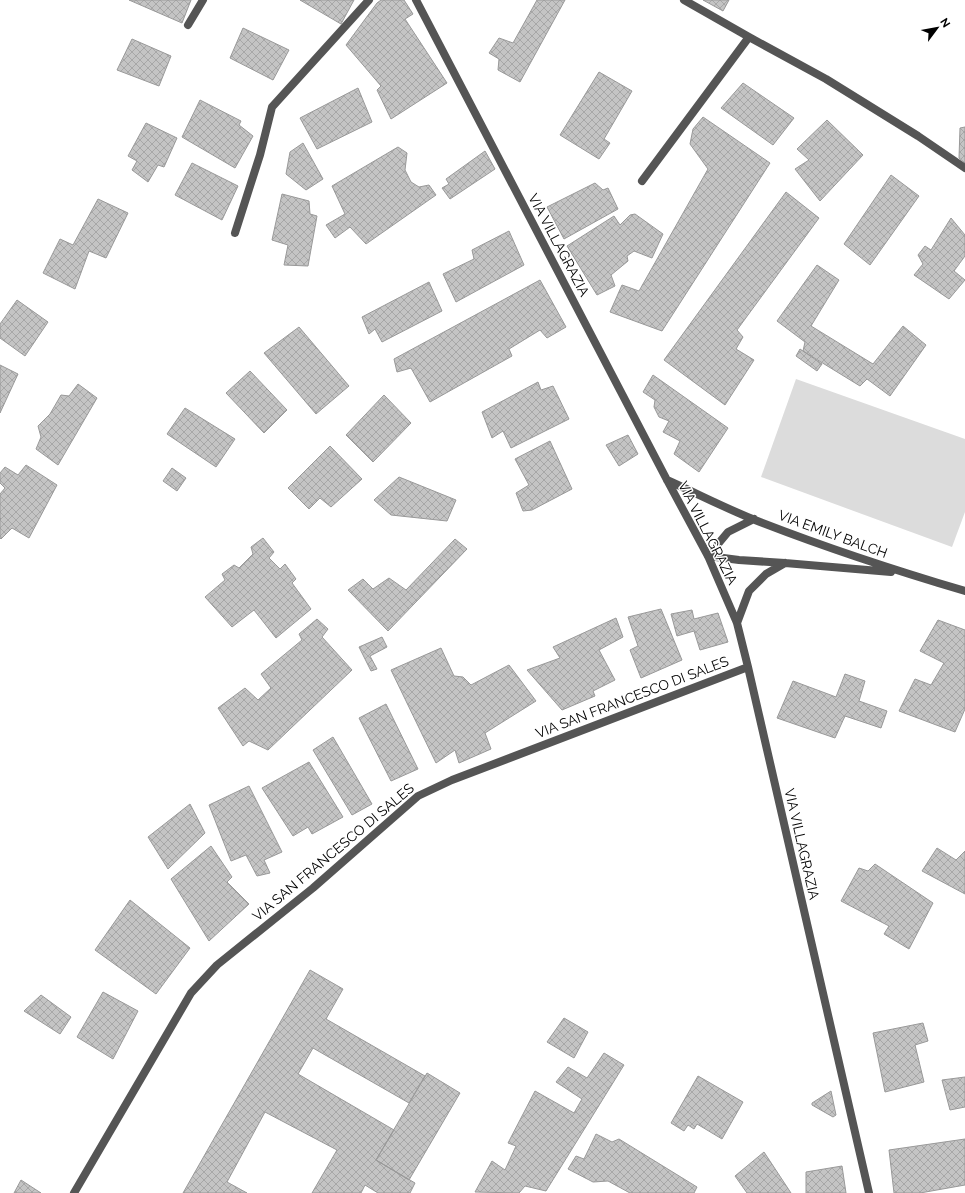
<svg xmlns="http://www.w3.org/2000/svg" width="965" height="1193" viewBox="0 0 965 1193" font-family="Raleway,sans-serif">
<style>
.grass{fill:#dcdcdc}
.building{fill:url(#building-cross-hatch);stroke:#999}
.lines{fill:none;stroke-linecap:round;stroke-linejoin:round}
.minor{stroke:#555;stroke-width:8}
.labels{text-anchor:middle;stroke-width:3;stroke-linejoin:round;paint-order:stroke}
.street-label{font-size:14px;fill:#000;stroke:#fff}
</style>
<defs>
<pattern id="building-cross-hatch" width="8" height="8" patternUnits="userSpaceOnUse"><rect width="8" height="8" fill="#c4c4c4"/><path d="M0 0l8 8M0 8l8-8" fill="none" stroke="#a7a7a7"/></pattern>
</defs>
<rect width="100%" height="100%" fill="#fff"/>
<path class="grass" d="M796 379 965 439V512L952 547 761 477Z"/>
<path class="building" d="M129 0H191L182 23Z
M300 0H354L341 24Z
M381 0H404L413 14 405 19 447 83 391 119 377 90 381 86 346 45 377 3Z
M537 0H565L520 82 498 70 499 59 489 53 499 38 513 43Z
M703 0H729L723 11Z
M243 28 289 50 273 80 230 58Z
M132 39 171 56 159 86 117 70Z
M599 72 632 91 604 139 610 143 599 159 560 135Z
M743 83 794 118 773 145 721 108Z
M358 88 372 122 317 149 300 118Z
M200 100 241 121 239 125 253 136 235 168 182 137Z
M703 117 770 163 662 331 610 312 622 285 639 291 708 169 690 144 693 129Z
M827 120 863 155 820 201 795 169 809 160 797 149Z
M146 123 177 138 164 167 158 165 148 182 132 170 137 161 128 156Z
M965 127V163L959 158 960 128Z
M303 143 323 179 306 190 286 174 290 152Z
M398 147 407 153 405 170 411 182 419 187 429 185 436 195 366 244 350 227 335 238 326 225 345 214 332 186Z
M485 151 495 169 450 199 442 188 449 184 446 179Z
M192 163 238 186 222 220 175 195Z
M891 175 919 196 870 265 844 244Z
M595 183 603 190 608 188 618 209 564 239 547 207Z
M786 192 819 218 737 330 743 337 736 349 754 360 725 405 664 360Z
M282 194 309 201 310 214 317 216 308 266 284 265 288 245 272 240Z
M98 199 128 213 106 258 89 251 75 289 43 273 60 239 73 245Z
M635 214 663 234 652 258 634 251 627 256 628 261 611 275 615 286 597 295 567 246 614 216 620 225 630 215Z
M951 218 965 235V256L954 271 965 280 949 299 914 275 923 264 918 255 925 246 931 250Z
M509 231 524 265 456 302 443 274 474 259 472 250Z
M817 265 839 280 811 326 873 364 903 326 926 345 890 396 867 379 860 386 803 351 805 342 777 321Z
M540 280 566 327 547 338 540 330 509 349 512 356 430 402 411 368 397 372 394 359Z
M429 282 442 311 382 342 375 329 369 334 362 317Z
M17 300 48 322 25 356 0 338V324Z
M299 327 349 386 316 414 264 353Z
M800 349 822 364 817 371 796 356Z
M0 365 18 374 0 413Z
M250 371 287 410 264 433 226 393Z
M653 375 728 428 699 472 674 454 680 441 663 432 669 421 659 417 654 407 655 400 643 392Z
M538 382 541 390 553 386 569 419 511 448 503 431 492 438 482 412Z
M78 384 97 398 58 465 36 449 41 437 38 426 50 414 61 395 69 396Z
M384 395 411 423 373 462 346 435Z
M185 408 235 439 216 467 167 434Z
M628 435 638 454 619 466 606 445Z
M550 441 572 489 532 510 523 511 516 493 529 485 515 459Z
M330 446 362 479 331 507 320 498 309 509 288 488Z
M26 465 57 485 29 538 12 528 1 539 0 538V520L1 519 0 518V494L5 488 0 483V473L5 467 18 475Z
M172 468 186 478 177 491 163 481Z
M399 477 456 500 447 521 391 515 374 500Z
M263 538 274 552 269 558 280 569 285 564 296 579 292 583 311 609 276 638 254 610 232 627 205 597 225 580 222 574 234 565 239 568 253 554 251 547Z
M455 539 467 549 388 631 348 590 363 579 373 589 389 578 406 590Z
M661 609 682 660 641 678 630 650 638 646 628 617Z
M692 610 694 619 718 613 728 642 700 650 694 631 677 636 671 614Z
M616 618 623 637 599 650 615 680 593 691 595 696 562 710 527 670 560 658 553 647Z
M317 619 328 629 322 637 352 670 268 750 249 741 243 746 218 708 245 688 258 700 271 688 261 674 302 640 299 634Z
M938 620 965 630V709L955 732 899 711 915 679 931 685 944 663 920 651Z
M382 637 387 647 370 656 377 669 371 671 359 647Z
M441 648 454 676 463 677 471 685 509 665 536 701 485 733 491 749 459 763 455 750 436 763 391 670Z
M845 674 865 681 859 701 887 711 881 728 845 716 835 738 777 718 793 681 836 697Z
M386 704 418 769 391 781 359 718Z
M333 737 372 804 352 815 313 750Z
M309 762 343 817 312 834 308 827 293 836 262 788Z
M249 786 282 852 264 860 270 873 257 876 246 855 231 861 209 805Z
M190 804 205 833 168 869 148 837Z
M211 846 232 877 227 882 249 904 209 941 171 879Z
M937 848 956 860 965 851V894L922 871Z
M875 864 933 903 909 949 884 934 889 926 841 901 859 868 868 871Z
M130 900 190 948 156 994 95 950Z
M310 970 343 989 326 1019 425 1076 409 1103 313 1048 298 1074 394 1130 376 1160 415 1183 410 1193H378L365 1185 361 1193H312L337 1150 265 1112 227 1182 247 1193H183Z
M103 992 138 1011 113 1059 77 1037Z
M41 995 71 1017 60 1034 24 1011Z
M564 1018 588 1032 574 1058 547 1042Z
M923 1023 928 1041 915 1045 924 1082 885 1092 873 1033Z
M604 1053 624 1065 546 1191 525 1186 519 1193 475 1192 492 1161 505 1170 516 1146 508 1143 535 1091 574 1113 582 1099 556 1082 568 1067 587 1078Z
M427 1073 460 1093 409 1180 376 1160Z
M698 1076 743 1102 722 1139 697 1124 694 1129 688 1125 684 1131 671 1123Z
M965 1077V1107L950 1110 942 1080Z
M831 1091 836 1115 833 1117 812 1105V1103Z
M596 1134 612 1142 619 1139 697 1187 694 1193H630L608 1181 593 1182 568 1169 576 1156 584 1159Z
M965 1139V1185L920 1193H894L889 1150Z
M764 1152 791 1193H747L735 1176Z
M842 1166 846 1193H806V1172Z
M21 1180 41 1193H14Z"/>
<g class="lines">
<path class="minor" d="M416 0 667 480 708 556 737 623 748 667 869 1193
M684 0 749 37 826 79 918 136 965 168
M188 25 203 0
M642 181 749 37
M235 233 260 155 272 107 369 0
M667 480C696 493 725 508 755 520 824 547 894 570 965 591
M708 556 739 560 785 563 891 572
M708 556 728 532 754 519
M737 623 749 591 766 574 785 563
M74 1193 191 993 217 965 313 888 418 796 452 780 748 667"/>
</g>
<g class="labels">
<g class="street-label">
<text transform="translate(559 245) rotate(62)" y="5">VIA VILLAGRAZIA</text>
<text transform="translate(708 533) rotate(63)" y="5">VIA VILLAGRAZIA</text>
<text transform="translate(833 534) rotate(20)" y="5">VIA EMILY BALCH</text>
<text transform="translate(632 697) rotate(-21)" y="5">VIA SAN FRANCESCO DI SALES</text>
<text transform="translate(802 844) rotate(77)" y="5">VIA VILLAGRAZIA</text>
<text transform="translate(333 852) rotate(-40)" y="5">VIA SAN FRANCESCO DI SALES</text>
</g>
</g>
<g transform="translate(937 28) rotate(58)" stroke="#ffffff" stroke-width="3" paint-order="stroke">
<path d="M0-3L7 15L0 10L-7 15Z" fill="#000000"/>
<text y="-6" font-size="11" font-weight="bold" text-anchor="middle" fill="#000000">N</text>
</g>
</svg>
